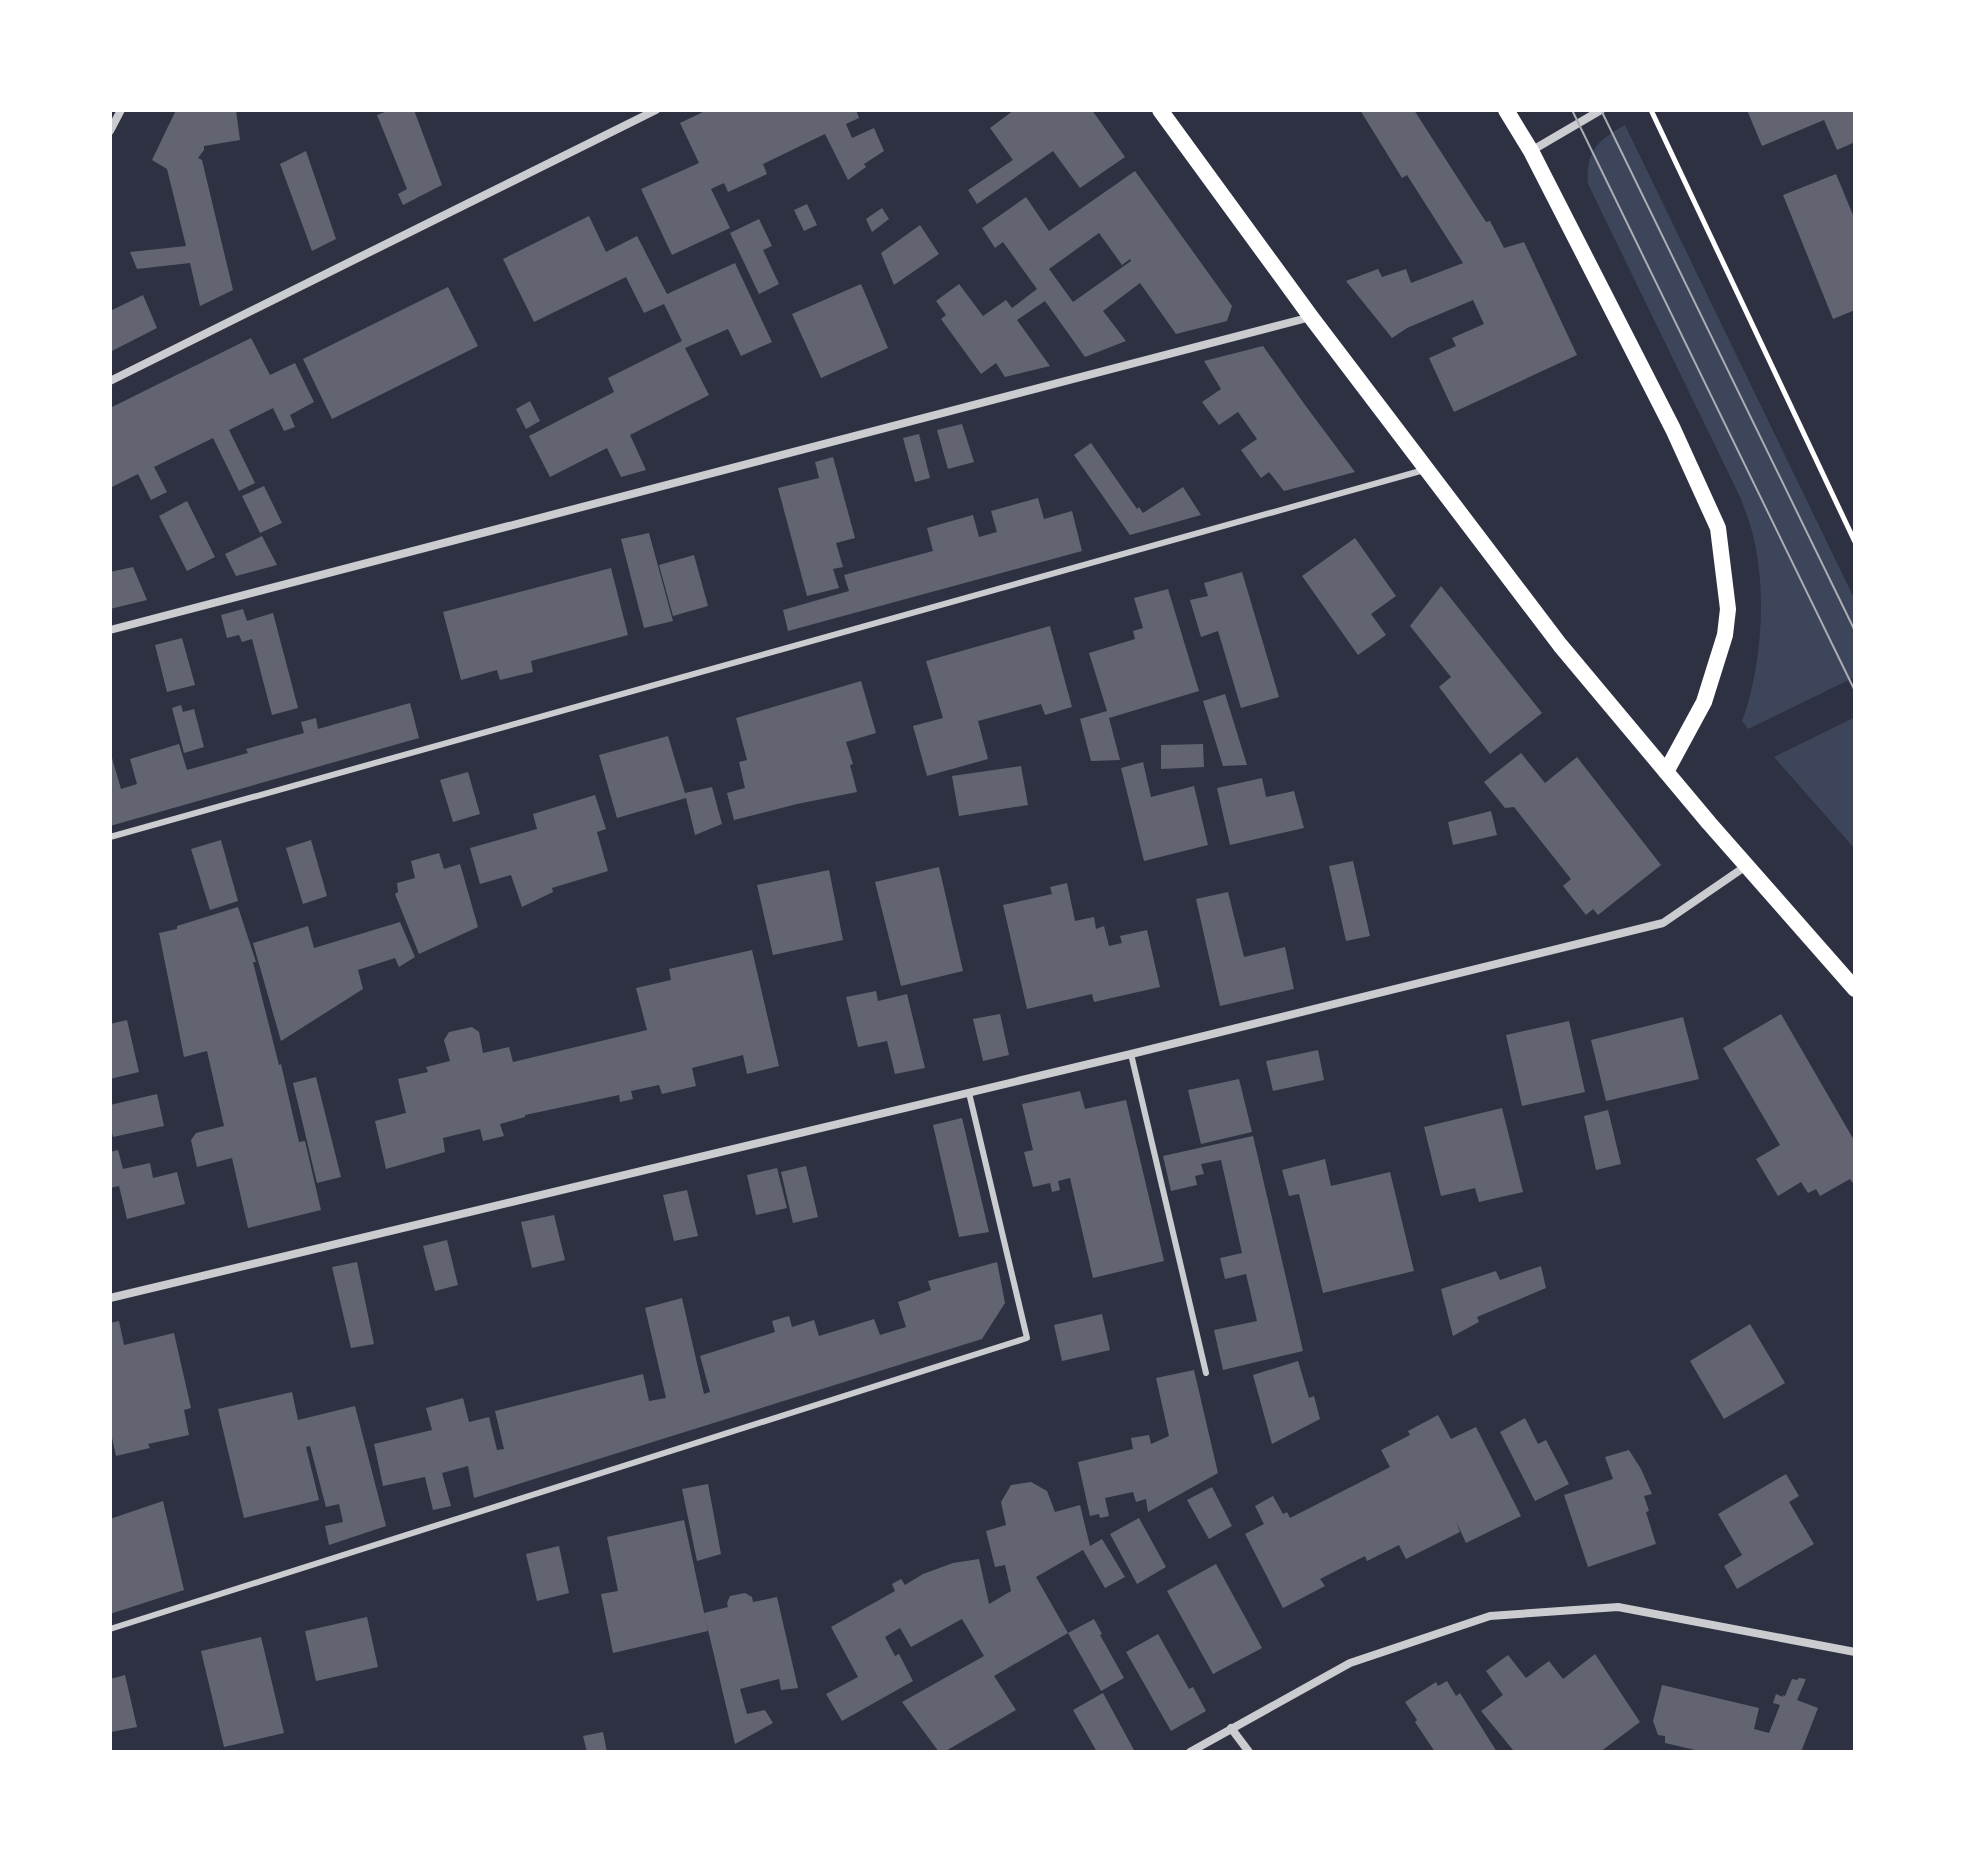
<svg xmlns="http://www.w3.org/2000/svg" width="1965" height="1862" viewBox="0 0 1965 1862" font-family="Poppins,sans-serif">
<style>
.green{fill:#3c4559}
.building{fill:#626471;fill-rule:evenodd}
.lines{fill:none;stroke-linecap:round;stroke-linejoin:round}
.path{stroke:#fff;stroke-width:5}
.service{stroke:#caccd0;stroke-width:6}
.minor{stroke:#caccd0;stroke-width:8}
.secondary{stroke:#fff;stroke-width:16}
.tram{stroke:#abadb3;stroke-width:2}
</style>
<rect width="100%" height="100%" fill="#2d3142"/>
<path class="green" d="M1625 125 1855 600V677L1748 729 1742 721C1762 667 1767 591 1753 535 1750 523 1745 511 1741 499L1588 184C1585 152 1598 140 1625 125Z
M1855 717V849L1774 757Z"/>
<path class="building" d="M176 110H236L240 140 204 146V150L198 158 202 160 233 290 200 306 190 263 137 269 130 252 186 246 167 169 152 160Z
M390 110H414L442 185 403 205 398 194 407 189 377 115Z
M707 110H856L859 118 846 124 852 138 874 128 884 151 864 164 866 167 848 180 825 134 763 164 767 174 728 192 724 183 711 189 730 228 672 255 641 189 699 163 680 123Z
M1014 110H1092L1125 157 1080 188 1053 151 977 204 968 190 1013 160 990 128Z
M1360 110H1414L1486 222 1490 221 1504 248 1524 242 1577 355 1454 412 1429 358 1456 346 1452 338 1484 324 1473 300 1407 328 1392 338 1346 281 1378 269 1382 277 1406 269 1411 283 1463 263 1407 175 1402 178Z
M1747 110H1855V142L1837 150 1824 120 1762 146Z
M306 151 336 239 312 251 280 164Z
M1135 171 1232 306 1227 321 1176 334 1140 283 1103 311 1126 341 1085 357 1045 301 1017 320 1050 366 1005 377 996 363 981 374 941 319 946 315 936 301 959 284 983 316 1006 300 1012 308 1037 289 1003 242 995 248 982 228 1026 197 1049 231ZM1099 233 1122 265 1130 259 1131 261 1073 302 1049 269Z
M1836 174 1855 220V310L1833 319 1783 195Z
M807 204 817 225 804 231 794 210Z
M882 208 889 219 872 232 866 219Z
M589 216 606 252 637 236 667 294 735 263 772 342 741 356 728 329 685 348 709 395 630 435 646 470 621 477 607 448 550 477 529 436 614 392 608 378 682 341 664 304 644 313 626 277 534 322 503 259Z
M759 219 772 246 763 250 779 284 759 294 730 233Z
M920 225 939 254 894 285 881 253Z
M861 284 888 348 821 378 792 314Z
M448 287 478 346 332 419 303 359Z
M143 295 157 328 110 352V311Z
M251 338 270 375 295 363 314 402 290 415 295 427 284 431 273 408 229 430 255 483 239 491 213 438 154 467 167 492 151 500 138 474 110 488V408Z
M1263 346 1305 405 1355 472 1284 491 1269 472 1261 478 1241 450 1257 439 1238 412 1219 425 1202 402 1221 389 1204 361Z
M530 401 540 421 526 429 516 409Z
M962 424 974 462 948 469 937 430Z
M919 434 930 478 915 482 903 438Z
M1091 443 1137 509 1139 507 1143 513 1183 487 1201 515 1130 535 1074 455Z
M833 457 855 538 836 543 843 567 833 569 839 588 807 596 778 488 819 478 815 462Z
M264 486 282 523 260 533 242 496Z
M1038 498 1044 519 1072 511 1082 551 788 631 783 610 849 591 844 575 933 551 927 528 973 515 979 537 997 532 991 511Z
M187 501 215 557 187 571 159 516Z
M649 533 673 621 644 628 621 539Z
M262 536 277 565 236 576 225 554Z
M1355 538 1396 596 1371 614 1386 635 1358 655 1302 576Z
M694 555 708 606 673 616 659 565Z
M133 567 147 600 110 609V572Z
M611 568 628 635 531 661 533 672 500 680 497 670 461 680 443 612Z
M1242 572 1279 697 1241 708 1218 631 1201 637 1190 600 1208 596 1204 583Z
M1441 586 1542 713 1490 754 1439 687 1451 677 1410 626Z
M1168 589 1199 691 1109 718 1120 760 1091 761 1080 719 1107 711 1089 653 1135 639 1133 631 1143 628 1134 598Z
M243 609 247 621 273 613 298 708 272 715 252 639 242 642 239 635 227 638 221 615Z
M1050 626 1072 707 1045 715 1041 704 978 721 988 759 927 776 913 726 943 718 926 661Z
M182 638 195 685 167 692 155 645Z
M861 681 876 733 846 742 853 764 850 765 857 792 797 804 734 820 727 793 745 788 739 762 747 760 736 718Z
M1225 694 1247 765 1223 766 1203 701Z
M410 703 419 738 110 826V751L121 789 137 784 130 759 179 744 187 770 248 753 246 749 304 733 301 722 316 718 318 729Z
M181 705 183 712 194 709 204 747 184 753 172 708Z
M668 736 685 793 712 787 722 824 695 835 686 798 617 818 599 755Z
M1203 744 1204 767 1161 769V745Z
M1521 753 1545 783 1577 757 1661 865 1598 915 1593 909 1586 915 1563 886 1571 879 1514 807 1505 808 1484 782Z
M1143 762 1151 797 1194 786 1208 845 1144 861 1121 768Z
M1021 766 1028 805 959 816 952 776Z
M468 772 480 814 453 822 440 780Z
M1262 778 1266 797 1294 791 1304 828 1230 845 1217 788Z
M595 795 606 829 597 832 608 871 552 888 553 892 522 907 511 875 480 884 470 848 537 829 533 814Z
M1491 811 1497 835 1453 845 1448 822Z
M221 840 238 901 210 910 191 849Z
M311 840 327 896 303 904 286 848Z
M439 853 444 869 460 864 478 927 419 954 395 894 398 892 397 883 415 878 411 861Z
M1353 861 1370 936 1346 941 1329 866Z
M939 867 963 971 901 986 875 882Z
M829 870 843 940 773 955 757 885Z
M1067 883 1075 921 1094 917 1096 929 1104 926 1109 946 1122 943 1120 936 1147 930 1160 987 1094 1002 1092 994 1027 1009 1003 905 1052 894 1050 887Z
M1228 892 1244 957 1285 947 1294 989 1220 1006 1196 899Z
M238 907 256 962H253L279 1065 281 1064 299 1142 305 1141 321 1210 248 1228 232 1158 197 1167 191 1140 196 1133 224 1126 207 1051 184 1057 159 933 177 929V926Z
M400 922 415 957 399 967 395 958 358 970 363 989 281 1041 253 943 308 926 314 948Z
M752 950 779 1066 747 1074 743 1055 692 1068 696 1086 662 1094 659 1085 631 1091 633 1099 620 1102 619 1095 525 1115V1117L500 1124 504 1136 483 1141 480 1129 443 1138 445 1152 386 1169 375 1121 406 1113 398 1079 428 1072 426 1067 450 1061 444 1040 449 1032 472 1027 479 1032 483 1053 509 1047 513 1062 647 1030 636 988 671 980 669 969Z
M876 991 878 1001 907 994 925 1068 895 1074 887 1041 858 1047 846 997Z
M1000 1014 1009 1055 983 1061 973 1019Z
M1781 1014 1855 1142V1186L1850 1179 1820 1196 1816 1189 1808 1193 1801 1182 1778 1196 1756 1159 1780 1145 1723 1048Z
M1683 1017 1699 1079 1606 1101 1591 1040Z
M127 1020 139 1072 110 1079V1024Z
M1569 1021 1585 1092 1522 1106 1506 1035Z
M1318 1050 1324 1080 1273 1091 1266 1061Z
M316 1077 341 1177 317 1183 293 1083Z
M1239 1079 1252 1132 1201 1144 1188 1090Z
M1080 1091 1085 1109 1126 1100 1164 1261 1093 1278 1070 1178 1058 1181 1060 1190 1052 1192 1050 1183 1033 1187 1024 1152 1033 1150 1022 1104Z
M157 1094 164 1126 113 1137 110 1124V1105Z
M1502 1108 1523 1192 1479 1202 1475 1188 1441 1196 1424 1127Z
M1608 1110 1621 1164 1596 1170 1584 1116Z
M962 1118 989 1232 959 1237 933 1125Z
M1253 1136 1303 1351 1223 1370 1214 1330 1257 1321 1246 1274 1225 1279 1220 1258 1242 1253 1221 1160 1201 1164 1204 1174 1195 1176 1197 1185 1171 1191 1163 1156Z
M118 1150 123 1169 150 1163 153 1178 177 1172 185 1204 127 1219 119 1186 110 1188V1152Z
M1325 1159 1331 1186 1390 1172 1414 1271 1323 1293 1299 1194 1289 1196 1282 1170Z
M806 1166 818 1217 793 1223 781 1172Z
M777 1168 787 1208 756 1215 747 1175Z
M687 1190 698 1236 674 1241 663 1195Z
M554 1215 565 1260 532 1268 521 1222Z
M447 1240 458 1285 435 1291 423 1246Z
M357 1262 374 1344 351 1348 332 1267Z
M997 1262 1005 1303 982 1339 474 1498 468 1466 442 1473 451 1506 433 1510 425 1477 383 1486 374 1444 432 1430 426 1408 463 1398 469 1422 489 1417 497 1450 504 1449 495 1411 643 1374 649 1401 666 1398 645 1308 682 1298 704 1394 710 1392 700 1356 775 1332 772 1321 789 1316 792 1327 814 1320 819 1336 874 1319 880 1335 906 1327 898 1302 931 1290 928 1281Z
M1541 1266 1546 1288 1477 1317 1479 1322 1453 1336 1441 1289 1496 1271 1500 1280Z
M1102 1314 1110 1350 1062 1361 1054 1325Z
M119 1321 124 1345 174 1333 191 1408 184 1410 189 1435 148 1444 150 1448 116 1456 110 1429V1323Z
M1750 1324 1785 1383 1724 1419 1690 1361Z
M1298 1361 1309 1398 1314 1396 1320 1419 1272 1444 1253 1375Z
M1194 1370 1218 1473 1148 1512 1146 1499 1136 1502 1133 1492 1105 1498 1109 1516 1100 1518 1099 1514 1090 1516 1078 1462 1133 1449 1131 1438 1149 1435 1151 1444 1169 1436 1156 1378Z
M292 1392 298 1420 355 1406 386 1526 329 1545 325 1526 343 1522 339 1504 326 1507 310 1446 306 1447 319 1500 244 1518 218 1409Z
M1438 1415 1451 1439 1476 1427 1521 1516 1466 1543 1456 1521 1460 1532 1406 1559 1399 1545 1367 1561 1365 1556 1320 1579 1325 1586 1283 1608 1245 1534 1264 1524 1255 1506 1273 1496 1283 1514 1287 1512 1290 1518 1390 1467 1381 1450 1410 1435 1408 1431Z
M1525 1418 1538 1444 1546 1440 1569 1484 1535 1501 1500 1432Z
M1629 1450 1641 1469 1652 1494 1644 1496 1649 1511 1646 1512 1656 1544 1588 1567 1564 1495 1613 1479 1605 1457Z
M1786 1474 1799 1496 1789 1502 1814 1544 1737 1589 1724 1566 1742 1555 1718 1514Z
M1031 1482 1047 1491 1055 1512 1080 1505 1090 1546 1102 1539 1125 1577 1105 1588 1083 1550 1036 1577 1068 1633 1094 1619 1102 1634 1100 1635 1124 1678 1101 1691 1068 1633 994 1676 1016 1710 944 1752H939L902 1702 984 1656 962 1619 911 1647 900 1628 885 1637 895 1656 899 1654 913 1681 842 1721 826 1694 858 1677 831 1627 895 1591 892 1584 901 1579 905 1585 923 1574 953 1563 979 1559 989 1604 1011 1591 1005 1565 995 1567 986 1531 1006 1525 1001 1502 1011 1485Z
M708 1484 721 1554 697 1561 682 1489Z
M1212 1487 1232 1526 1209 1539 1187 1500Z
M163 1501 184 1590 110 1614V1519Z
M1139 1518 1166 1567 1137 1584 1110 1534Z
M684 1520 708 1631 613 1653 601 1594 618 1591 607 1537Z
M559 1546 569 1593 537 1601 526 1554Z
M1216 1564 1262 1648 1213 1674 1167 1591Z
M745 1593 752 1597 753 1602 777 1597 798 1688 781 1690 779 1679 740 1689 747 1714 765 1710 773 1723 735 1744 704 1613 728 1607 727 1603 730 1596Z
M367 1617 378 1667 316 1681 305 1631Z
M1158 1634 1189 1689 1193 1687 1206 1711 1171 1731 1126 1652Z
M261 1637 284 1733 224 1747 201 1651Z
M1595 1654 1640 1722 1600 1752H1508L1513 1750 1481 1711 1503 1695 1486 1671 1508 1655 1526 1678 1549 1661 1563 1679Z
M125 1675 137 1727 111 1732 110 1679Z
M1799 1678 1806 1679 1797 1700 1818 1708 1801 1752H1704L1665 1743V1736L1658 1735 1653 1721 1662 1685 1759 1708 1754 1729 1769 1733 1780 1705 1773 1703 1776 1694 1783 1697V1695L1785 1696 1792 1679 1797 1680Z
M1447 1681 1456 1696 1460 1693 1497 1752H1435L1415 1722 1417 1720 1405 1702 1436 1682 1438 1686Z
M1103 1693 1135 1752H1097L1073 1710Z
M603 1732 607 1752H587L583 1736Z"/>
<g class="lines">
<path class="path" d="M1651 110 1855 542"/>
<path class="service" d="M110 837 1424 470
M1131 1054 1206 1373
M110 1629 1027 1338 969 1093"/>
<path class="minor" d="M110 131 121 110
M1531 151 1601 110
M110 381 656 110
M110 630 1311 317
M110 1298 1131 1054 1663 923 1746 866
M1231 1728 1249 1752
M1190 1752 1350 1663 1490 1616 1618 1607 1855 1652"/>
<path class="secondary" d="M1160 110 1311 317 1560 645 1709 823 1855 989
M1506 110 1531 151 1673 429 1718 528 1728 609 1725 635 1704 702 1666 772"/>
<path class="tram" d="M1572 110 1855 691
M1601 110 1855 631"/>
</g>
<rect width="1965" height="1862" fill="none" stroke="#ffffff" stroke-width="224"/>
</svg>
